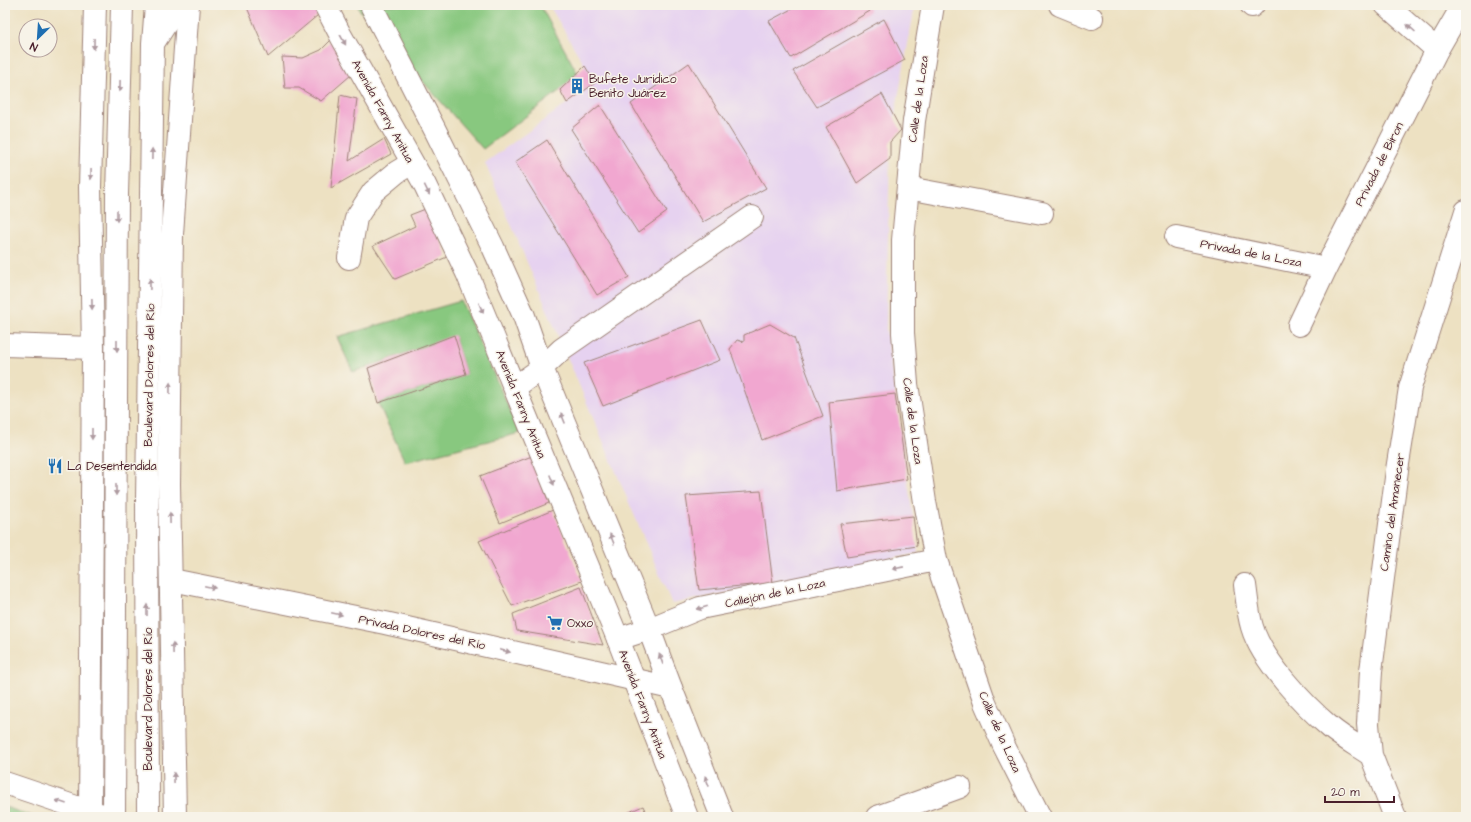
<svg xmlns="http://www.w3.org/2000/svg" width="1471" height="822" viewBox="0 0 1471 822" font-family="'Architects Daughter',sans-serif">
<style>
.built{fill:#e6d2f0}
.green{fill:#88c87f;stroke:#697455}
.building{fill:#f1a7d0}
.lines{fill:none;stroke-linecap:round;stroke-linejoin:round}
.minor-casing{stroke:#9c8076;stroke-width:24}
.major-casing{stroke:#9c8076;stroke-width:24}
.minor{stroke:#fff;stroke-width:22}
.major{stroke:#fff;stroke-width:22}
.oneway{fill:#ae9aa0}
.labels{text-anchor:middle;stroke-width:3;stroke-linejoin:round;paint-order:stroke}
.poi-label{font-size:12px;fill:#4a1f2b;stroke:#f7f3e8;text-anchor:start}
.street-label{font-size:12px;fill:#4a1f2b;stroke:#f7f3e8}
</style>
<rect width="100%" height="100%" fill="#f7f3e8"/>
<filter id="ink" filterUnits="userSpaceOnUse"><feTurbulence type="fractalNoise" baseFrequency=".025" numOctaves="2"/><feDisplacementMap in="SourceGraphic" scale="8" xChannelSelector="R" yChannelSelector="G"/><feConvolveMatrix kernelMatrix="1 2 1 2 8 2 1 2 1" color-interpolation-filters="sRGB"/></filter>
<filter id="wash" filterUnits="userSpaceOnUse"><feTurbulence type="fractalNoise" baseFrequency=".012" numOctaves="4" result="noise"/><feDisplacementMap in="SourceGraphic" scale="16" xChannelSelector="R" yChannelSelector="G"/><feGaussianBlur stdDeviation="0.9" result="paint"/><feColorMatrix in="noise" values="0 0 0 0 0 0 0 0 0 0 0 0 0 0 0 0 0 1.4 0 .05"/><feComposite in="paint" operator="in"/></filter>
<g filter="url(#wash)">
<rect width="100%" height="100%" fill="#ede1c2"/>
<path class="built" d="M549 5H915L890 142 886 329 918 553 672 604 485 163 595 83Z"/>
<path class="green" d="M357 5H540L579 76 483 149 361 12Z
M461 301 520 433 405 462 378 403 466 374 454 336 353 372 337 337Z
M5 807 35 817H5Z"/>
<g id="blocks">
<path class="building" d="M246 5H313L318 15 268 57Z
M799 5H867L870 11 791 58 769 21Z
M884 19 905 60 817 107 793 71Z
M331 40 351 75 321 101 299 88H285L282 57 303 58 321 50Z
M689 63 766 188 703 222 631 104Z
M585 66 595 83 567 103 560 90Z
M882 94 901 130 890 142V159L857 183 826 127Z
M340 95 357 99 349 161 384 139 391 154 331 188Z
M600 105 667 212 638 233 571 129Z
M547 140 629 277 597 295 515 162Z
M428 208 447 257 395 279 373 246 415 226 410 215Z
M702 320 720 360 603 406 584 363Z
M770 324 794 338 823 416 762 440 730 349 737 340 744 342V335Z
M454 335 466 374 378 403 368 368Z
M895 394 907 479 837 491 829 402Z
M532 456 549 503 500 523 480 476Z
M761 491 773 583 699 590 686 496Z
M553 510 582 581 512 606 479 541Z
M913 516 917 546 847 557 840 524Z
M581 587 603 645 517 631 513 614Z
M643 806 648 817H620V816Z"/>
</g>
</g>
<g filter="url(#ink)">
<use href="#blocks" fill-opacity="0" stroke="#9c8076" stroke-width="1"/>
<g class="lines">
<defs>
<path id="minor" d="M933 5 914 121 903 240V333L907 384 925 502 936 560 985 703 1004 746 1040 817
M1060 5 1092 18
M1386 5 1437 50
M1252 6 1253 5
M908 188 1042 213
M1176 237 1326 268
M349 258 356 218 373 192 397 172 412 163
M1299 325 1326 268 1437 50 1463 5
M5 345 93 348
M515 387 542 368 562 349 752 217
M172 580 385 623 671 688
M1245 585C1247 599 1248 614 1252 627 1262 661 1304 705 1331 728 1343 738 1358 746 1371 755
M618 639 649 629 700 608 936 560
M90 817 93 348 90 187 95 5
M175 817 169 484 172 234 188 5
M877 817 960 787
M1395 817 1371 755 1368 724 1371 671 1397 470 1410 388 1466 211"/>
<path id="major" d="M325 5 341 36 425 185 467 273 618 639 687 817
M371 5 435 130 493 247 524 316 542 368 649 629 671 688 722 817
M154 42 178 5
M5 783 91 812 112 817
M114 817 117 195 122 5
M148 817 147 500 153 43 156 5"/>
</defs>
<use href="#minor" class="minor-casing"/>
<use href="#major" class="major-casing"/>
<use href="#minor" class="minor"/>
<use href="#major" class="major"/>
</g>
<defs><path id="oneway-solid" d="M-6-.8H1V-3.2L6.5 0L1 3.2V.8H-6Z"/></defs>
<g class="oneway">
<use href="#oneway-solid" transform="translate(1411 28) rotate(-138)"/>
<use href="#oneway-solid" transform="translate(343 40) rotate(61)"/>
<use href="#oneway-solid" transform="translate(94 44) rotate(91)"/>
<use href="#oneway-solid" transform="translate(120 86) rotate(91)"/>
<use href="#oneway-solid" transform="translate(152 154) rotate(-89)"/>
<use href="#oneway-solid" transform="translate(91 174) rotate(91)"/>
<use href="#oneway-solid" transform="translate(427 190) rotate(64)"/>
<use href="#oneway-solid" transform="translate(117 216) rotate(90)"/>
<use href="#oneway-solid" transform="translate(150 284) rotate(-89)"/>
<use href="#oneway-solid" transform="translate(92 304) rotate(89)"/>
<use href="#oneway-solid" transform="translate(481 308) rotate(67)"/>
<use href="#oneway-solid" transform="translate(117 346) rotate(90)"/>
<use href="#oneway-solid" transform="translate(170 388) rotate(-89)"/>
<use href="#oneway-solid" transform="translate(563 418) rotate(-112)"/>
<use href="#oneway-solid" transform="translate(92 434) rotate(90)"/>
<use href="#oneway-solid" transform="translate(552 480) rotate(68)"/>
<use href="#oneway-solid" transform="translate(116 490) rotate(90)"/>
<use href="#oneway-solid" transform="translate(170 518) rotate(-91)"/>
<use href="#oneway-solid" transform="translate(612 539) rotate(-112)"/>
<use href="#oneway-solid" transform="translate(898 568) rotate(169)"/>
<use href="#oneway-solid" transform="translate(210 587) rotate(12)"/>
<use href="#oneway-solid" transform="translate(702 608) rotate(164)"/>
<use href="#oneway-solid" transform="translate(147 610) rotate(-90)"/>
<use href="#oneway-solid" transform="translate(337 614) rotate(12)"/>
<use href="#oneway-solid" transform="translate(173 648) rotate(-91)"/>
<use href="#oneway-solid" transform="translate(505 651) rotate(13)"/>
<use href="#oneway-solid" transform="translate(661 659) rotate(-110)"/>
<use href="#oneway-solid" transform="translate(174 778) rotate(-91)"/>
<use href="#oneway-solid" transform="translate(707 781) rotate(-111)"/>
<use href="#oneway-solid" transform="translate(61 802) rotate(-161)"/>
</g>
</g>
<defs>
<symbol id="building-bare" viewBox="-9 -9 18 18"><path d="M-4-6H4V6H1V3H-1V6H-4ZM-2.5-4.3h1.7v1.8h-1.7ZM.8-4.3h1.7v1.8H.8ZM-2.5-1h1.7V.8h-1.7ZM.8-1h1.7V.8H.8Z" fill="#1f6fb2" stroke="#f7f3e8" stroke-width="2.5" paint-order="stroke"/></symbol>
<symbol id="restaurant-bare" viewBox="-9 -9 18 18"><path d="M-5-6h1v4h1v-4h1v4h1v-4h1v5L-1.5 .5V6h-2V.5L-5-1ZM5-6V6H3V1.5H1.5Q1.5-4 5-6Z" fill="#1f6fb2" stroke="#f7f3e8" stroke-width="2.5" paint-order="stroke"/></symbol>
<symbol id="supermarket-bare" viewBox="-9 -9 18 18"><path d="M-6-5.5h2.5l.6 2H6L4.5 2H-2.5L-4.4-4H-6ZM-1.5 3.2a1.3 1.3 0 1 0 .1 0ZM3 3.2a1.3 1.3 0 1 0 .1 0Z" fill="#1f6fb2" stroke="#f7f3e8" stroke-width="2.5" paint-order="stroke"/></symbol>
</defs>
<g fill-rule="evenodd">
<use href="#building-bare" x="566" y="75" width="22" height="22"/>
<use href="#restaurant-bare" x="44" y="455" width="22" height="22"/>
<use href="#supermarket-bare" x="544" y="612" width="22" height="22"/>
</g>
<g class="labels">
<g class="poi-label">
<text x="589" y="83">Bufete Jurídico<tspan x="589" dy="14">Benito Juárez</tspan></text>
<text x="67" y="470">La Desentendida</text>
<text x="567" y="627">Oxxo</text>
</g>
<g class="street-label">
<text transform="translate(918 99) rotate(-82)" y="4">Calle de la Loza</text>
<text transform="translate(383 111) rotate(61)" y="4">Avenida Fanny Anitua</text>
<text transform="translate(1379 164) rotate(-63)" y="4">Privada de Biron</text>
<text transform="translate(1251 253) rotate(11)" y="4">Privada de la Loza</text>
<text transform="translate(149 375) rotate(-89)" y="4">Boulevard Dolores del Río</text>
<text transform="translate(521 404) rotate(68)" y="4">Avenida Fanny Anitua</text>
<text transform="translate(913 421) rotate(82)" y="4">Calle de la Loza</text>
<text transform="translate(1392 512) rotate(-82)" y="4">Camino del Amanecer</text>
<text transform="translate(775 593) rotate(-12)" y="4">Callejón de la Loza</text>
<text transform="translate(422 632) rotate(12)" y="4">Privada Dolores del Río</text>
<text transform="translate(148 699) rotate(-90)" y="4">Boulevard Dolores del Río</text>
<text transform="translate(643 704) rotate(69)" y="4">Avenida Fanny Anitua</text>
<text transform="translate(1000 732) rotate(66)" y="4">Calle de la Loza</text>
</g>
</g>
<rect width="1471" height="822" fill="none" stroke="#f7f3e8" stroke-width="20"/>
<g transform="translate(38 38) rotate(205)"><circle r="19" fill="#f7f3e8" stroke="#b29e9c"/>
<path d="M0-3L7 15L0 10L-7 15Z" fill="#1f6fb2"/>
<text y="-6" font-size="11" font-weight="bold" text-anchor="middle" fill="#4a1f2b">N</text>
</g>
<path d="M1325 796v6h69v-6" fill="none" stroke="#4a1f2b" stroke-width="2"/>
<text x="1331" y="796" font-size="12" fill="#4a1f2b" stroke="#f7f3e8" stroke-width="3" paint-order="stroke">20 m</text>
</svg>
